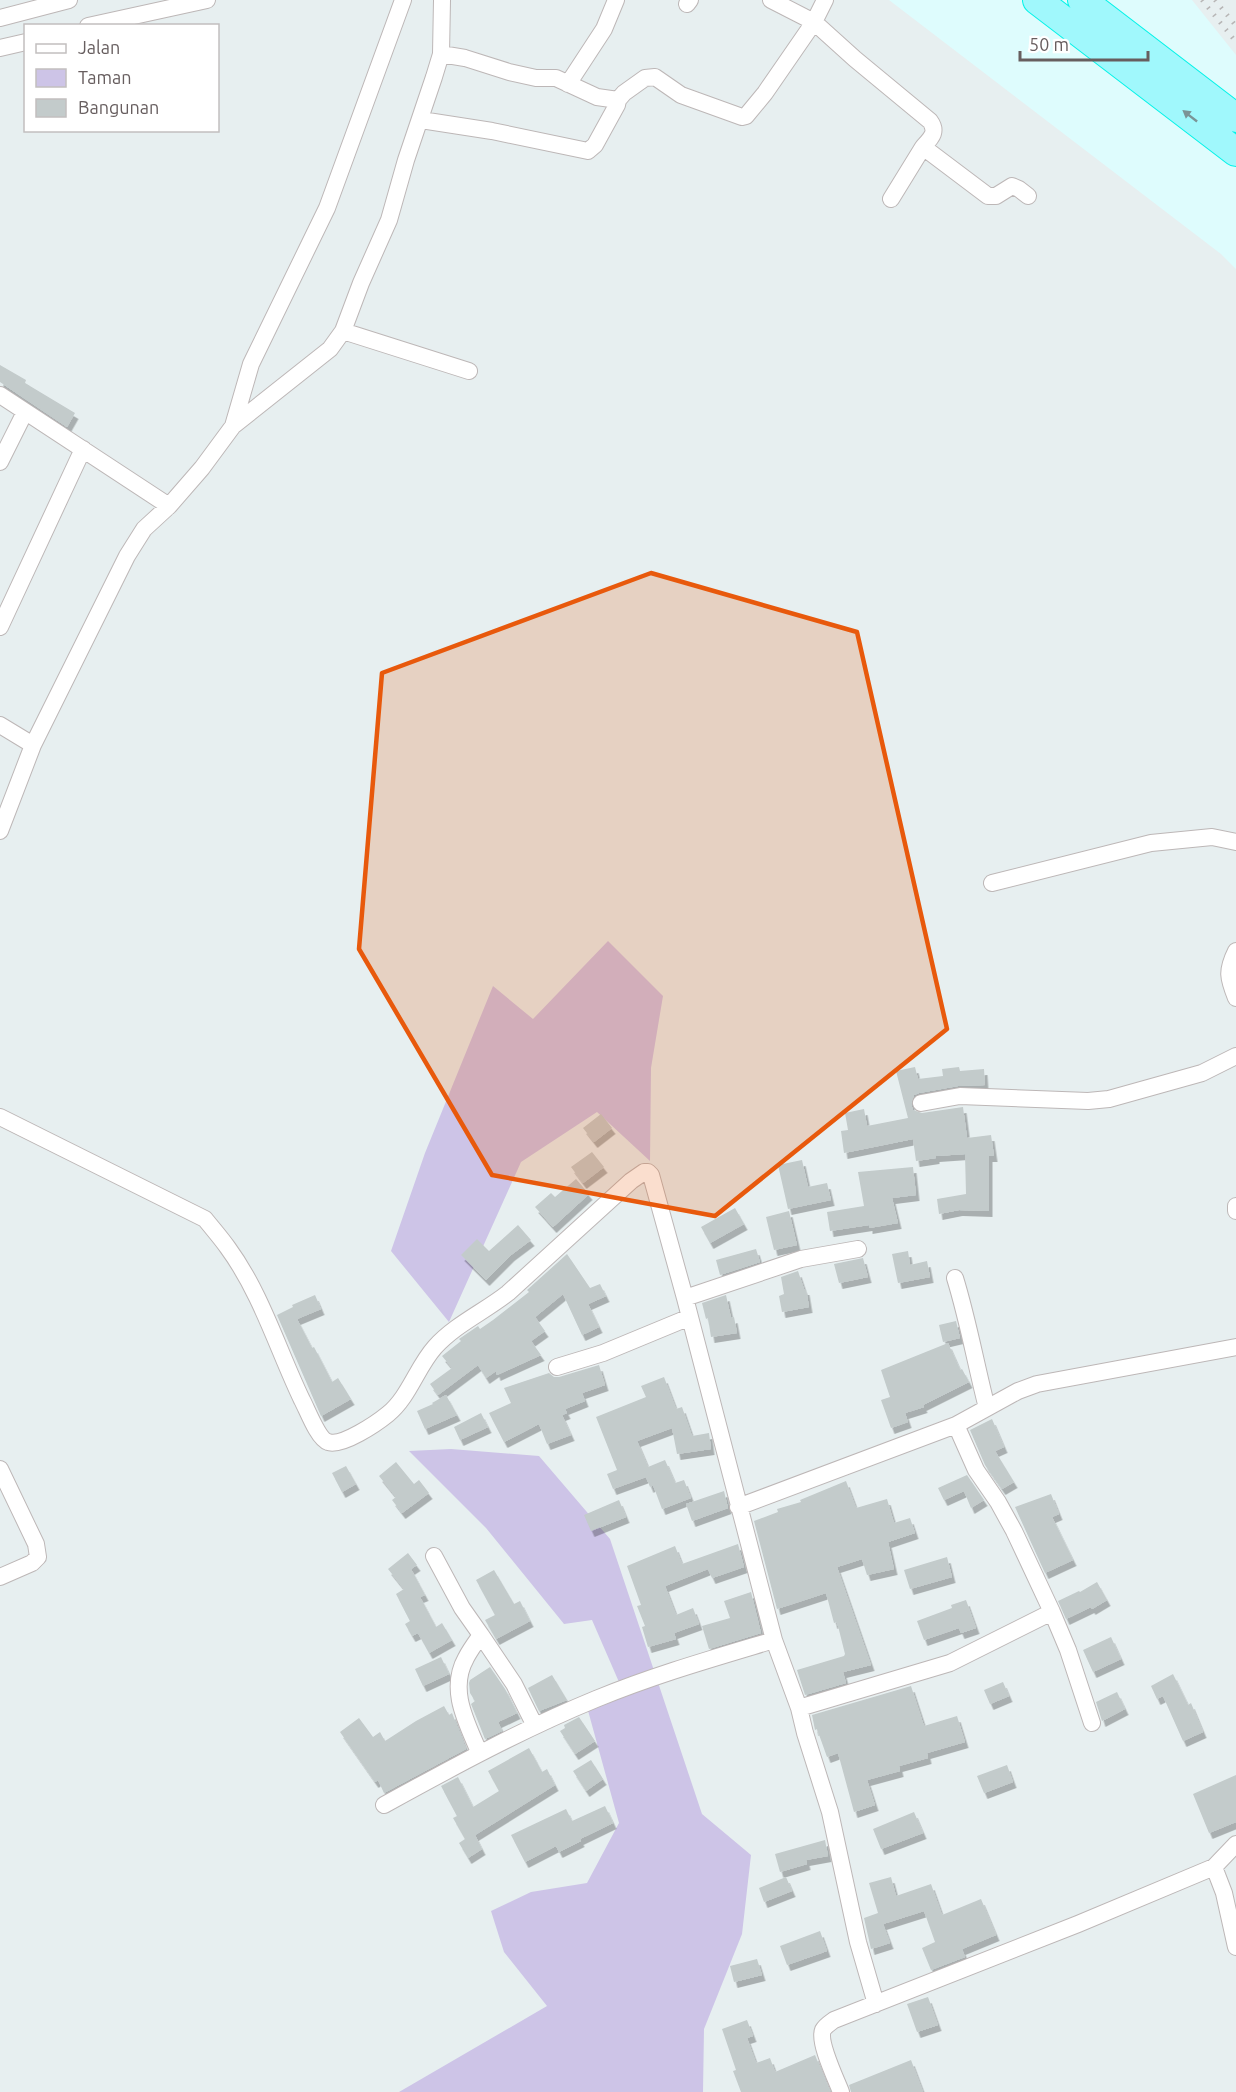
<svg xmlns="http://www.w3.org/2000/svg" width="1236" height="2092" viewBox="0 0 1236 2092" font-family="Ubuntu,sans-serif">
<style>
.commercial{fill:#defcfd}
.green{fill:#cdc4e7}
.building{fill:#c3cbcb;filter:url(#shadow)}
.lines{fill:none;stroke-linecap:round;stroke-linejoin:round}
.minor-casing{stroke:#bdb7b7;stroke-width:18}
.trunk-casing{stroke:#04f3e8;stroke-width:30}
.minor{stroke:#fff;stroke-width:16}
.trunk{stroke:#a0f8fc;stroke-width:28}
.rail{stroke:#b7b5b5;stroke-width:4.5;stroke-dasharray:1.5 8;stroke-linecap:butt}
.oneway{fill:#7b9496}
.marked{fill:#e8590c;fill-opacity:0.2;stroke:#e8590c;stroke-width:4.5;stroke-linejoin:round}
</style>
<defs>
<filter id="shadow"><feDropShadow dx="3.5" dy="6" stdDeviation="0" flood-color="#0004"/></filter>
</defs>
<rect width="100%" height="100%" fill="#e7eff0"/>
<path class="commercial" d="M889 0H1192L1236 55V269L1221 254Z"/>
<path class="green" d="M608 941 663 996 651 1068 650 1161 597 1112 521 1162 449 1322 391 1251 425 1153 493 986 533 1019Z
M451 1449 539 1456 610 1539 702 1814 751 1855 742 1934 704 2029 703 2092H399L547 2006 504 1952 491 1911 531 1892 587 1883 619 1823 587 1707 622 1689 592 1620 564 1624 486 1528 409 1451Z"/>
<path class="building" d="M0 365 26 380 25 383 75 413 67 427 0 382Z
M915 1067 918 1079 943 1076 942 1069 959 1067 960 1071 984 1069 985 1085 958 1086 919 1093 914 1095 911 1104 913 1110 922 1113 963 1107 967 1138 991 1135 994 1156H989V1211L959 1210 939 1214 937 1199 966 1194 965 1154 936 1156V1158L916 1161 913 1139 844 1153 841 1131 848 1130 845 1113 864 1109 867 1126 908 1118 896 1071Z
M601 1114 612 1128 594 1142 583 1128Z
M592 1152 604 1167 583 1183 571 1167Z
M802 1160 808 1187 827 1183 831 1200 788 1209 778 1165Z
M913 1167 916 1195 892 1198 898 1223 869 1228V1225L830 1231 827 1212 864 1206 858 1172Z
M576 1179 589 1194 553 1227 535 1207 551 1193 555 1197Z
M735 1208 744 1224 710 1243 701 1227Z
M789 1211 797 1245 774 1250 766 1217Z
M518 1225 531 1240 511 1255 486 1280 461 1255 477 1239 489 1251Z
M756 1249 760 1262 720 1275 716 1260Z
M908 1251 910 1265 927 1261 930 1277 898 1283 892 1254Z
M567 1254 590 1288 600 1284 606 1296 588 1304 599 1327 582 1335 563 1294 535 1317 545 1331 531 1341 541 1355 497 1375 496 1371 486 1378 478 1365 438 1395 430 1384 452 1368 442 1356 461 1341 459 1339 478 1326 480 1329 493 1320 529 1292 527 1290Z
M863 1258 868 1277 839 1283 834 1264Z
M798 1271 804 1289H806L809 1307 782 1312 779 1296 784 1294 781 1277Z
M315 1295 321 1309 297 1319 312 1348 314 1347 332 1382 338 1378 351 1399 321 1416 277 1315 293 1307 292 1305Z
M726 1295 731 1318 734 1317 737 1333 711 1337 708 1318 706 1319 702 1303Z
M956 1321 960 1338 943 1342 939 1325Z
M948 1343 960 1370 962 1369 969 1382 923 1405 924 1407 905 1413 908 1422 891 1428 881 1400 890 1397 881 1370Z
M599 1365 605 1385 582 1393 585 1401 565 1409 567 1413 562 1415 571 1435 547 1444 539 1424 504 1442 489 1413 511 1403 504 1388 549 1373 554 1377H559Z
M664 1377 676 1409 682 1407 692 1436 709 1433 711 1449 677 1454 672 1428 637 1441 648 1467 665 1460 675 1483 684 1480 691 1498 662 1509 653 1485 650 1487 646 1477 613 1489 607 1474 617 1470 596 1417 646 1397 641 1386Z
M446 1395 457 1415 425 1429 417 1411 433 1404 432 1403Z
M481 1413 488 1427 460 1440 454 1427Z
M992 1419 1004 1447 995 1451 1014 1482 1002 1489 985 1465 970 1430Z
M396 1462 414 1484 419 1480 429 1493 402 1513 392 1500 396 1497 379 1476Z
M346 1466 356 1484 342 1492 332 1473Z
M967 1475 984 1500 971 1508 964 1491 944 1500 938 1488Z
M846 1481 856 1508 887 1499 894 1523 910 1518 915 1533 888 1542 894 1569 867 1575 862 1559 837 1567 871 1665 843 1672 846 1683 805 1695 797 1670 844 1656 845 1654 837 1622 834 1623 826 1593 777 1609 754 1521 778 1512 777 1509 801 1502 800 1500Z
M724 1491 728 1508 692 1521 686 1504Z
M1051 1494 1059 1514 1052 1517 1073 1560 1045 1573 1015 1507Z
M619 1500 626 1517 591 1531 584 1515Z
M738 1544 744 1567 712 1578 708 1569 665 1586 676 1615 693 1608 699 1624 674 1633 676 1639 648 1647 642 1627 645 1626 637 1606 641 1605 627 1566 675 1546 682 1564Z
M408 1553 417 1565 411 1569 425 1595 420 1597 436 1627 442 1623 452 1640 429 1653 418 1633 412 1636 405 1624 410 1621 396 1594 404 1589 388 1569Z
M947 1557 952 1577 910 1589 904 1570Z
M494 1570 514 1604 520 1601 530 1621 496 1639 485 1620 495 1615 476 1580Z
M1097 1582 1107 1600 1092 1609 1091 1607 1066 1619 1058 1601 1079 1591 1080 1592Z
M751 1592 761 1633 709 1649 702 1626 730 1618 724 1601Z
M966 1600 976 1628 961 1633 959 1628 924 1640 917 1621 952 1608 951 1605Z
M1111 1637 1121 1659 1093 1672 1083 1650Z
M441 1657 449 1674 423 1686 415 1669Z
M490 1667 505 1689 517 1713 498 1722 502 1731 485 1739 471 1704 475 1701 470 1693 469 1683 470 1680Z
M1173 1674 1188 1705 1191 1703 1203 1732 1183 1741 1163 1696 1157 1699 1151 1686Z
M552 1675 567 1700 539 1711 528 1688Z
M1003 1682 1009 1696 990 1704 984 1690Z
M911 1686 924 1726 957 1716 965 1742 927 1753 928 1758 899 1766 900 1771 867 1780 875 1805 854 1812 838 1753 827 1757 817 1729 815 1730 812 1715Z
M1117 1692 1125 1709 1102 1721 1096 1702Z
M444 1706 449 1715 452 1713 466 1749 384 1793 378 1780 375 1782 340 1732 359 1718 373 1737 380 1732 385 1741 416 1721Z
M579 1717 595 1741 575 1754 560 1731 565 1728 564 1725Z
M529 1748 542 1772 547 1769 555 1785 475 1835 482 1849 468 1858 459 1843 465 1839 453 1818 457 1816 441 1786 458 1777 473 1807 499 1791 488 1771Z
M591 1760 603 1779 586 1791 573 1771Z
M1007 1765 1013 1782 984 1793 977 1776Z
M1236 1775V1822L1209 1833 1193 1794Z
M605 1806 613 1823 580 1839 581 1841 559 1852 556 1846 525 1862 511 1835 566 1809 572 1821Z
M914 1812 923 1833 881 1849 873 1829Z
M825 1840 828 1856 806 1860 807 1864 780 1872 775 1854Z
M786 1877 792 1891 764 1902 759 1888Z
M891 1877 896 1896 931 1884 942 1915 981 1899 996 1935 962 1949 965 1957 931 1970 922 1948 935 1942 924 1911 883 1924 890 1943 871 1949 864 1918 878 1913 869 1883Z
M820 1931 827 1951 787 1965 780 1946Z
M757 1959 762 1975 734 1982 730 1966Z
M928 1997 938 2025 917 2032 907 2004Z
M747 2020 753 2036 747 2038 756 2063 770 2058 775 2072 815 2055 830 2092H741L733 2071 736 2070 722 2029Z
M911 2060 923 2092H851L849 2085Z"/>
<g class="lines">
<defs>
<path id="minor" d="M825 0 814 22 855 59 930 121C938 132 931 138 923 147L988 196H996L1012 186 1019 189 1028 196
M687 4 690 0
M0 18 69 0
M88 26 207 0
M0 48 26 42
M568 84 604 29 616 0
M618 100 624 93 645 78 655 77 681 95 742 117 746 116 765 93 814 22 771 0
M421 120 492 131 588 151 595 145 617 105 618 100 597 97 556 78H536L509 72 465 58 441 54
M891 199 923 147
M343 331 469 371
M0 395 169 506
M233 426 251 364 327 208 403 0
M0 462 25 412
M0 627 83 449
M0 725 33 745
M0 831 33 745 127 556 144 529 169 506 202 468 233 426 330 349 343 331 361 283 389 220 406 160 434 77 441 54 442 0
M992 883 1151 843 1212 837 1236 842
M1236 951C1226 971 1228 978 1236 998
M921 1103 960 1096 1088 1101 1109 1099 1202 1073 1236 1056
M0 1117 205 1219C213 1229 221 1238 228 1248 261 1293 278 1350 302 1400 307 1409 318 1439 328 1442 342 1447 377 1423 388 1414 409 1397 417 1367 435 1347 456 1324 484 1312 508 1293L631 1181 644 1172H648L651 1175 685 1298 774 1640 799 1708 805 1733 830 1812 858 1942 876 2004
M1236 1206V1211
M955 1278C968 1320 976 1365 987 1408
M685 1298 801 1259 858 1249
M557 1367 603 1353 690 1317
M956 1425 976 1470 998 1502 1014 1531 1052 1612 1068 1650 1092 1723
M0 1469 36 1544 38 1557 32 1563 0 1577
M738 1507 956 1425 1018 1391 1037 1384 1236 1347
M434 1556 462 1608 481 1635C476 1642 470 1650 466 1658 448 1690 467 1723 479 1752
M481 1635 514 1684 535 1726
M799 1708 950 1663 1052 1612
M384 1805C453 1767 523 1729 596 1699 654 1675 714 1658 774 1640
M1214 1867 1224 1893 1236 1947
M841 2092C836 2079 818 2042 823 2030 826 2025 830 2023 834 2020L1078 1924 1214 1867 1236 1844"/>
<path id="trunk" d="M1037 0 1236 152
M1082 0 1236 118"/>
</defs>
<use href="#minor" class="minor-casing"/>
<use href="#trunk" class="trunk-casing"/>
<use href="#minor" class="minor"/>
<use href="#trunk" class="trunk"/>
<path class="rail" d="M1202 0 1236 42
M1215 0 1236 26"/>
</g>
<defs><path id="oneway-solid" d="M-6-.8H1V-3.2L6.5 0L1 3.2V.8H-6Z" transform="scale(1.5)"/></defs>
<use class="oneway" href="#oneway-solid" transform="translate(1190 116) rotate(-142)"/>
<path class="marked" d="M651 573 857 632 947 1029 715 1216 492 1175 359 949 382 673Z"/>
<rect x="24" y="24" width="195" height="108" fill="#ffffff" stroke="#c2bfbf" stroke-width="1.5"/>
<rect x="36" y="44" width="30" height="9" fill="#ffffff" stroke="#c2bfbf" stroke-width="1.5"/>
<text x="78" y="54" font-size="18" fill="#675e5f">Jalan</text>
<rect x="36" y="69" width="30" height="18" fill="#cdc4e7" stroke="#c2bfbf" stroke-width="1.5"/>
<text x="78" y="84" font-size="18" fill="#675e5f">Taman</text>
<rect x="36" y="99" width="30" height="18" fill="#c3cbcb" stroke="#c2bfbf" stroke-width="1.5"/>
<text x="78" y="114" font-size="18" fill="#675e5f">Bangunan</text>
<path d="M1020 51v9h128v-9" fill="none" stroke="#675e5f" stroke-width="3"/>
<text x="1029" y="51" font-size="18" fill="#675e5f" stroke="#ffffff" stroke-width="4.5" paint-order="stroke">50 m</text>
</svg>
